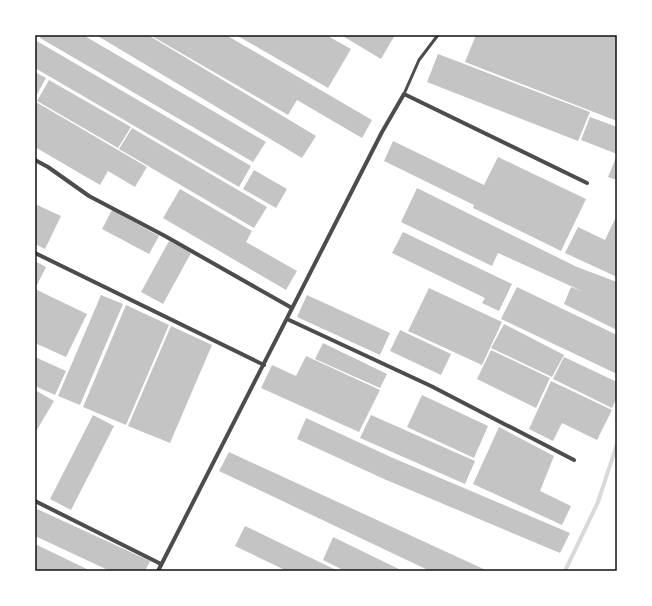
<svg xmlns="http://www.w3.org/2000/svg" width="652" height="606" viewBox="0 0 652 606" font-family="Montserrat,sans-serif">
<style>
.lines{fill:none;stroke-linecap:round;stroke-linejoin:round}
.stream{stroke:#d9d9d9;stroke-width:4}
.building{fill:#c4c4c4}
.service{stroke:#4c4c4c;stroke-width:3}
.minor{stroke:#4c4c4c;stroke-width:4}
.neatline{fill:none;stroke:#111;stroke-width:1.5}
</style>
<rect width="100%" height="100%" fill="#fff"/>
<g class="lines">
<path class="stream" d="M565 571 598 502 617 444"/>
</g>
<path class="building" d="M42 35H83L266 142 253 162 40 38Z
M96 35H148L316 136 302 158Z
M150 35H226L372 120 362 138 297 100 288 115Z
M236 35H326L351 49 328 88Z
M341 35H395L381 59Z
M476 35H617V121L465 62Z
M35 40 251 166 239 187 35 68Z
M438 54 590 112 578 141 427 82Z
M35 72 46 78 35 98Z
M49 80 131 127 118 148 37 101Z
M36 102 147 167 135 187 108 171 100 185 35 147Z
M590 117 617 127V154L581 140Z
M132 128 267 207 254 228 119 149Z
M393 141 484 185 498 157 586 199 561 251 473 208 474 205 384 161Z
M617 155V180L608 177Z
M254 170 287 189 276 208 243 189Z
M417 188 577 267 617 282V330L564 304 571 287 584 292 498 253 492 266 401 222Z
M180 189 252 231 246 242 297 271 286 290 163 218Z
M35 204 61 216 45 249 35 244Z
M112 210 159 236 149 254 102 229Z
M615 219 617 220V277L565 253 578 227 605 240Z
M403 232 512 284 499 311 482 303 485 298 392 253Z
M169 241 191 253 163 304 141 292Z
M35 261 46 267 35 289Z
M517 287 617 335V374L501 319Z
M429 288 502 322 482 365 408 331Z
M35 289 87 314 66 357 35 343Z
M101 295 123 304 80 405 58 396Z
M307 295 390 333 380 355 297 317Z
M126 305 169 325 126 425 83 407Z
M504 324 564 355 552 377 491 348Z
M171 326 212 345 170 443 128 426Z
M400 330 451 354 441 375 390 351Z
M323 343 387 374 380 388 315 359Z
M491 350 550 378 536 408 477 379Z
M306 356 380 390 359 432 261 388 272 365 296 376Z
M35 357 66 371 55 395 35 386Z
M564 357 617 382V397L612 408 553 379Z
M551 381 612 410 597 440 562 423 553 441 529 429Z
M35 390 54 401 35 433Z
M422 395 488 426 474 458 407 427Z
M93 415 114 426 71 510 50 499Z
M371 415 475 461 465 484 360 438Z
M306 418 393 458 570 533 560 553 384 479 297 439Z
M499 427 554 456 540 491 571 506 562 525 473 484Z
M229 452 488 571H430L219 471Z
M35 508 150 561 145 571H110L35 536Z
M245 526 338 571H287L235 546Z
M333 537 403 571H345L323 560Z
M35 544 91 571H35Z"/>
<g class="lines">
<path class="service" d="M404 94 419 60 438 35"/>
<path class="minor" d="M35 160 48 167 89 196 165 236 292 308
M35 253 264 365
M287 319 431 386 574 460
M35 501 161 564
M158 571 382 132 404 94 587 183"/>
</g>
<rect width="652" height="606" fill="none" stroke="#ffffff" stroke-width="72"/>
<rect x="36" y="36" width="580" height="534" class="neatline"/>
</svg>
